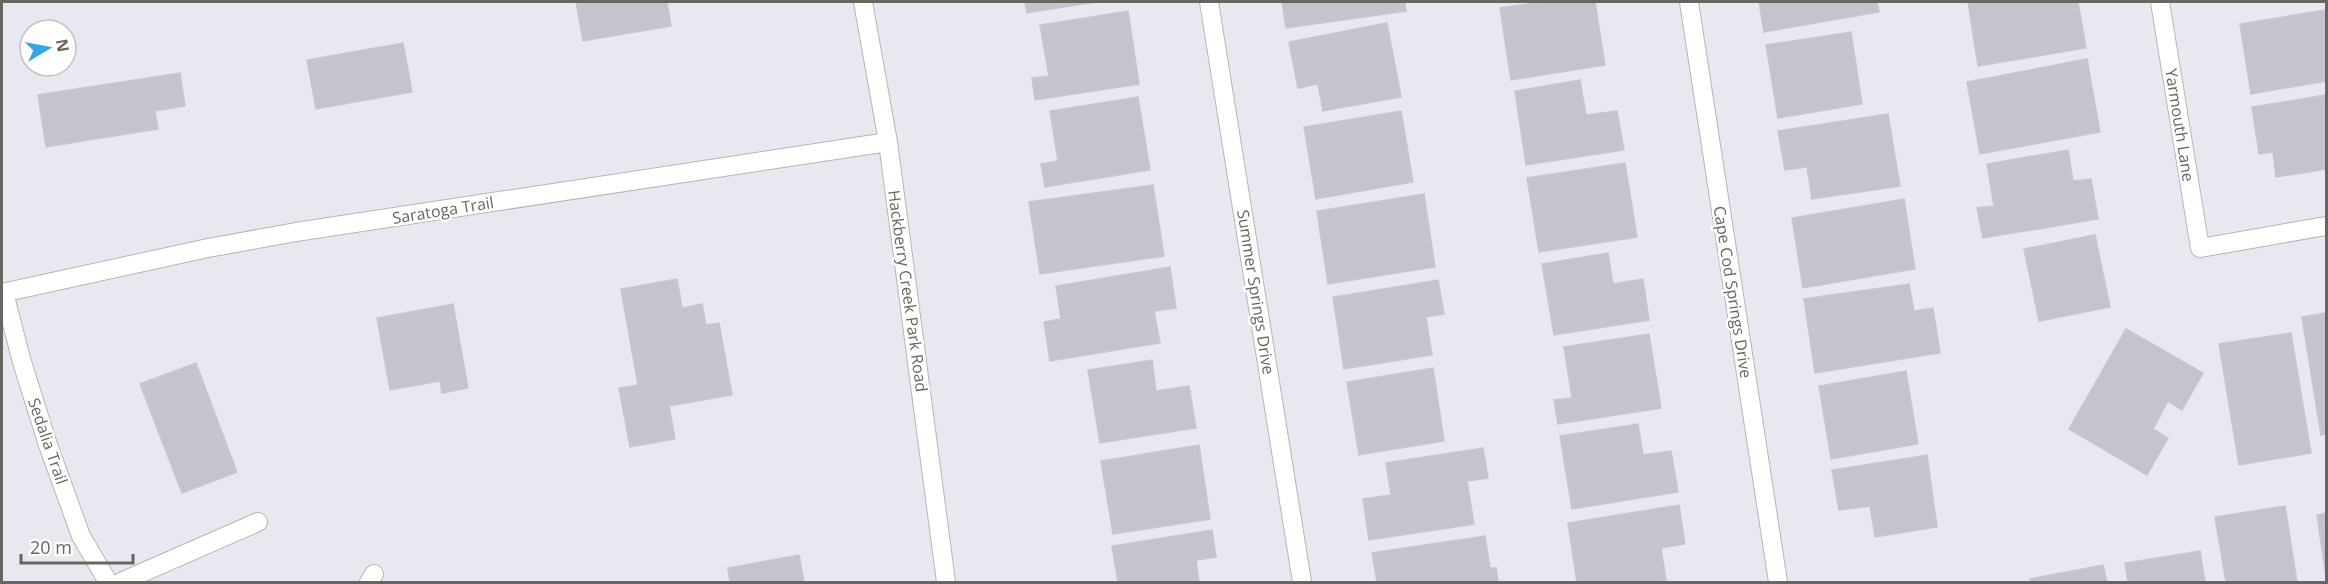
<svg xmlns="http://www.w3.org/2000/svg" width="2328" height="584" viewBox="0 0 2328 584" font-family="'Open Sans',sans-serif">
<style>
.building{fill:#c5c4cc;stroke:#c6c6d6;stroke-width:1.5}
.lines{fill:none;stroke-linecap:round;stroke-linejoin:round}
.lane-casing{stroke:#b7b6b0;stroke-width:20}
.street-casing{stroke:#b7b6b0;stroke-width:20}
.lane{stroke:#fff;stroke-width:18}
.street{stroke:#fff;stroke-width:18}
.labels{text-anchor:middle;stroke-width:5;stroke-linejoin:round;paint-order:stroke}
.street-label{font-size:16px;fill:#68665f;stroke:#fff}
</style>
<rect width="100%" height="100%" fill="#e8e8f1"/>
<path class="building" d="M576 2H667L671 26 583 41Z
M1025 2H1096L1027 13Z
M1282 2H1405L1406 11 1286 28Z
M1543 2H1595L1605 65 1511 80 1500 8Z
M1759 2H1877L1879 12 1764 32Z
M1968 2H2078L2086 48 1978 66Z
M2326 10V81L2251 94 2240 24Z
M1128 11 1139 84 1035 100 1032 78 1049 76 1040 25Z
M1387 23 1401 97 1323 111 1318 84 1298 88 1289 42Z
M1851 32 1862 104 1778 118 1766 45Z
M403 43 412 92 316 109 307 60Z
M2087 59 2100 132 1980 154 1967 82Z
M180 73 185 106 155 111 158 129 46 147 38 95Z
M1580 80 1586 115 1617 111 1624 150 1526 165 1515 91Z
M2326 95V169L2276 177 2273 152 2259 154 2252 107Z
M1138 97 1150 170 1045 187 1041 164 1058 161 1050 111Z
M1401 111 1413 182 1316 199 1304 127Z
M1888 114 1900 186 1812 199 1807 167 1785 170 1778 131Z
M2068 150 2073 181 2091 179 2098 219 1983 238 1977 208 1994 206 1987 164Z
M1625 163 1637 237 1539 252 1527 178Z
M1153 185 1164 256 1040 274 1029 202Z
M1424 194 1435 267 1328 284 1317 211Z
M1904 199 1915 269 1803 288 1792 218Z
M2095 235 2110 307 2039 321 2024 249Z
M1608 253 1613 284 1643 279 1649 320 1554 335 1542 264Z
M1170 267 1176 308 1154 311 1160 343 1050 361 1044 322 1061 319 1056 286Z
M677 279 682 308 702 304 706 325 719 323 732 395 669 406 675 439 630 447 619 388 638 385 621 289Z
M1438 280 1444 314 1426 317 1432 355 1344 369 1333 297Z
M1909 284 1914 311 1933 308 1940 353 1815 373 1804 299Z
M453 304 468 388 442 393 440 381 390 390 377 318Z
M2326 313V434L2321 435 2302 317Z
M2126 329 2203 373 2182 410 2168 401 2153 429 2168 438 2147 475 2069 429Z
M2291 333 2311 453 2239 465 2219 344Z
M1649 334 1661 408 1558 424 1554 400 1572 398 1564 347Z
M1152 360 1156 391 1189 386 1196 428 1100 443 1088 370Z
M196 363 237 472 182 493 140 384Z
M1433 368 1444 441 1359 455 1347 382Z
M1906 371 1918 444 1831 459 1819 386Z
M1638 424 1643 455 1671 451 1678 492 1572 509 1560 436Z
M1199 445 1210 519 1113 534 1101 461Z
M1483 448 1488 478 1467 481 1474 524 1369 540 1363 499 1391 495 1386 463Z
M1927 455 1937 527 1875 537 1870 506 1839 510 1832 470Z
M1679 505 1685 544 1661 548 1666 580 1651 582H1577L1568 523Z
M2285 506 2297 582H2226L2215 517Z
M2326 513V577L2317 515Z
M1212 530 1216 557 1196 560 1199 582H1118L1112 546Z
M1485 536 1490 568H1496L1498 582H1377L1372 553Z
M2200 551 2205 582H2128L2125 563Z
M799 555 804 582H730L728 568Z
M2103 565 2107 582H2031L2030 579Z"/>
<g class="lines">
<defs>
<path id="lane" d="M121 582 258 522
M369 582 374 574"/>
<path id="street" d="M863 2 888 142 946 582
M1209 2 1302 582
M1689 2 1778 582
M2160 2 2200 248 2326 226
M2 293 208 248 296 232 888 142
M4 293 22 362 48 445 81 536 108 582"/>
</defs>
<use href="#lane" class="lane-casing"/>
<use href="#street" class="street-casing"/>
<use href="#lane" class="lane"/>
<use href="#street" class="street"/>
</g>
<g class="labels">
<g class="street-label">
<text transform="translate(2180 125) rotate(81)" y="6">Yarmouth Lane</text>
<text transform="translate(443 210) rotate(-9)" y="6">Saratoga Trail</text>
<text transform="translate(908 291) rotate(82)" y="6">Hackberry Creek Park Road</text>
<text transform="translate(1256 292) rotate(81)" y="6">Summer Springs Drive</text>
<text transform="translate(1733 292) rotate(81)" y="6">Cape Cod Springs Drive</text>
<text transform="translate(48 441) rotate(71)" y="6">Sedalia Trail</text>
</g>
</g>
<rect width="2328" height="584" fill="none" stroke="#68665f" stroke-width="6"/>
<g transform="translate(48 48) rotate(80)"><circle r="28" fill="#ffffff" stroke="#c3c2bf" stroke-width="1.5"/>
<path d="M0-4.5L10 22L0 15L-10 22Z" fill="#35a7e9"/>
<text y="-9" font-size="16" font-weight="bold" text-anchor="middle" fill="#68665f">N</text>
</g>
<path d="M21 554v9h112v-9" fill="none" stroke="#68665f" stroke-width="3"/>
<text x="30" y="554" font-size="18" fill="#68665f" stroke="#ffffff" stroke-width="4.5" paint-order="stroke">20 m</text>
</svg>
